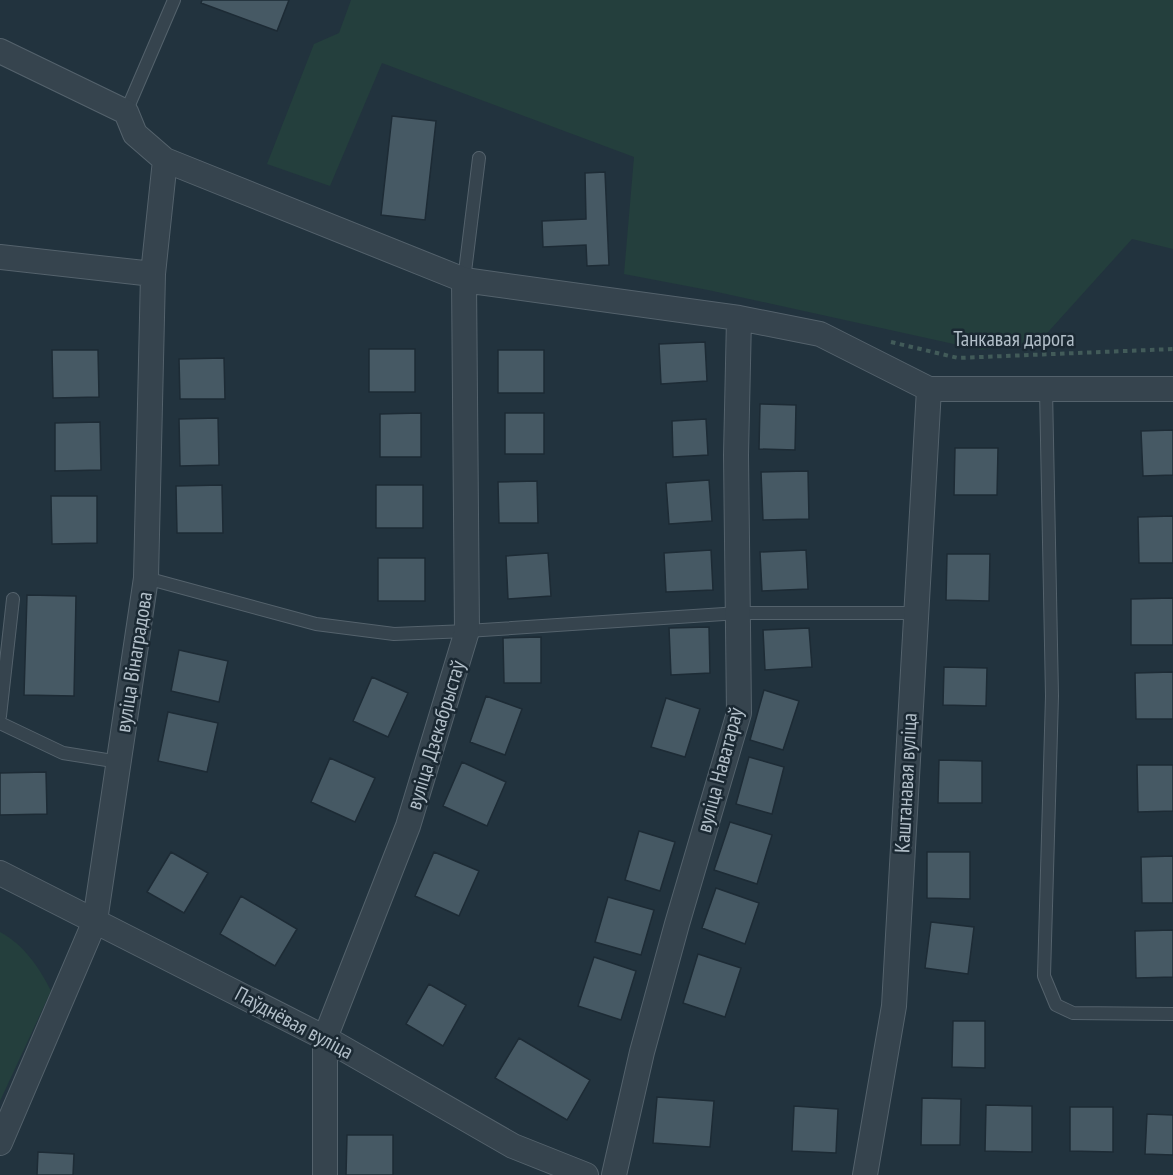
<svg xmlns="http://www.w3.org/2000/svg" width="1173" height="1175" viewBox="0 0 1173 1175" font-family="'PT Sans Narrow',sans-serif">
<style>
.green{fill:#243f3d}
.building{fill:#465964;stroke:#1d2b35;stroke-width:1.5}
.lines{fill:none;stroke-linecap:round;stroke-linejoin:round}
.service-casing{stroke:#54626c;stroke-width:14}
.minor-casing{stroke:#54626c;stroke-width:26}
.path{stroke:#425b59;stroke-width:4;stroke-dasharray:4.5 4.5;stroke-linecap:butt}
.service{stroke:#36444e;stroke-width:12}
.minor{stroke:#36444e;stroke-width:24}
.labels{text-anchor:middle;stroke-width:5;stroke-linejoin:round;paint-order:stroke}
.street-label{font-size:21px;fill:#b2bfc9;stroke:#1b2933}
</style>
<rect width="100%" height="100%" fill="#22333e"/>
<path class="green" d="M351 0H1173V249L1132 239 1040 341 981 350 708 290 624 274 634 157 382 63 330 186 267 164 314 44 339 33Z
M0 932C24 945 39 967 51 991L0 1101Z"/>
<path class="building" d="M202 0H289L277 31 201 3Z
M392 116 436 121 425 220 381 215Z
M605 172 609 265 587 266 586 245 543 247 542 221 586 219 585 173Z
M705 342 707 381 661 384 659 344Z
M369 349H415V392H369Z
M52 350H98L99 397 53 398Z
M498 350H544V393H498Z
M224 358 225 399H180L179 359Z
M760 404 796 405 795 450 759 449Z
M421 413V457H380V414Z
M505 413H544V454H505Z
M218 418 219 465 180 466 179 419Z
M706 419 708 455 673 457 672 421Z
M100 422 101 470 55 471V423Z
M1173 430V475L1143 476 1141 431Z
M955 448H998L997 495H954Z
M808 471 809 519 763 520 761 472Z
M709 480 712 521 669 524 666 483Z
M537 481 538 523H499L498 482Z
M222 485 223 533H177L176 486Z
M376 485H423V528H376Z
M51 496H97V543L52 544Z
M1173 516V563H1139L1138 517Z
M711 550 713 590 666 592 664 553Z
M806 550 808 589 762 591 760 552Z
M548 553 551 596 508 599 506 556Z
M947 554H990L989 601 946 600Z
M378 558H425V601H378Z
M27 595 76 596 74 696 24 695Z
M1173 598V645H1131V599Z
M709 627 710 673 671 675 669 628Z
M809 628 812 667 765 670 763 630Z
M541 637V683H504L503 638Z
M179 650 228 661 219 702 171 691Z
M944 667 987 668 986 706 943 705Z
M1173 672V719H1136L1135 673Z
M372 677 408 693 388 737 353 721Z
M764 690 799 701 783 750 750 740Z
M486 696 522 709 505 755 470 742Z
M666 698 700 709 685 757 651 747Z
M168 712 218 723 207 772 158 761Z
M749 757 784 767 772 814 736 804Z
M330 758 375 778 355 822 311 802Z
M939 760 982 761V803H938Z
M462 762 506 782 487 826 443 806Z
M1137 765H1173V811L1138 812Z
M46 772 47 814 0 815V773Z
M730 822 772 835 757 884 714 870Z
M639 831 675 842 660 891 625 880Z
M171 852 208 873 184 913 147 892Z
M434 852 479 871 459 916 415 896Z
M927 852H970V899L927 898Z
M1173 856V903H1142L1141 857Z
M716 888 759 903 745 944 702 928Z
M241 896 297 929 275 966 220 934Z
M608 897 654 910 641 955 595 942Z
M931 922 974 927 968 974 925 968Z
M1173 930V977L1136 978 1135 931Z
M698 954 741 968 725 1017 683 1003Z
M594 957 636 971 621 1020 578 1006Z
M429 984 466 1005 443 1046 406 1024Z
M953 1021H985V1068L952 1067Z
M519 1038 590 1080 567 1120 495 1078Z
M657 1097 714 1101 710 1147 653 1143Z
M922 1098 961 1099 960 1145H921Z
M986 1105 1032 1106V1152L985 1151Z
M794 1106 838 1109 836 1153 792 1151Z
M1070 1107H1113V1152L1070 1151Z
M1147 1114 1173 1115V1155L1145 1154Z
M347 1135H393V1175H346Z
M38 1152 74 1154 73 1175H37Z"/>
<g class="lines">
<defs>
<path id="service" d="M126 112 174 0
M464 280 479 158
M1046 389 1052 696 1044 976 1056 1005 1073 1013 1173 1014
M146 578 316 624 394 634 467 631 739 613H916
M0 716 13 599
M0 723 63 753 119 762"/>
<path id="minor" d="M0 51 126 112 135 134 165 160 464 280 739 318 820 334 929 389H1173
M0 257 153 274
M0 873 325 1038 513 1146 586 1175
M0 1143 95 921 146 578 153 274 165 160
M325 1175V1038L408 826 467 631 464 280
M614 1175 642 1052 677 924 739 713 736 455 739 318
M865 1175 894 1006 929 389"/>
</defs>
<use href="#service" class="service-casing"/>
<use href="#minor" class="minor-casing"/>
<path class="path" d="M891 342 958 358 1173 349"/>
<use href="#service" class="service"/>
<use href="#minor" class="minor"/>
</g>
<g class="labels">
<g class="street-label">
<text x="1014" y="346">Танкавая дарога</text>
<text transform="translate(134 662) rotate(-81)" y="7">вуліца Вінаградова</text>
<text transform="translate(436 735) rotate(-73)" y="7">вуліца Дзекабрыстаў</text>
<text transform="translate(720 770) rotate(-75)" y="7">вуліца Наватараў</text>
<text transform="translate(906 783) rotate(-87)" y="7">Каштанавая вуліца</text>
<text transform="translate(294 1023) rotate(28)" y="7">Паўднёвая вуліца</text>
</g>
</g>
</svg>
